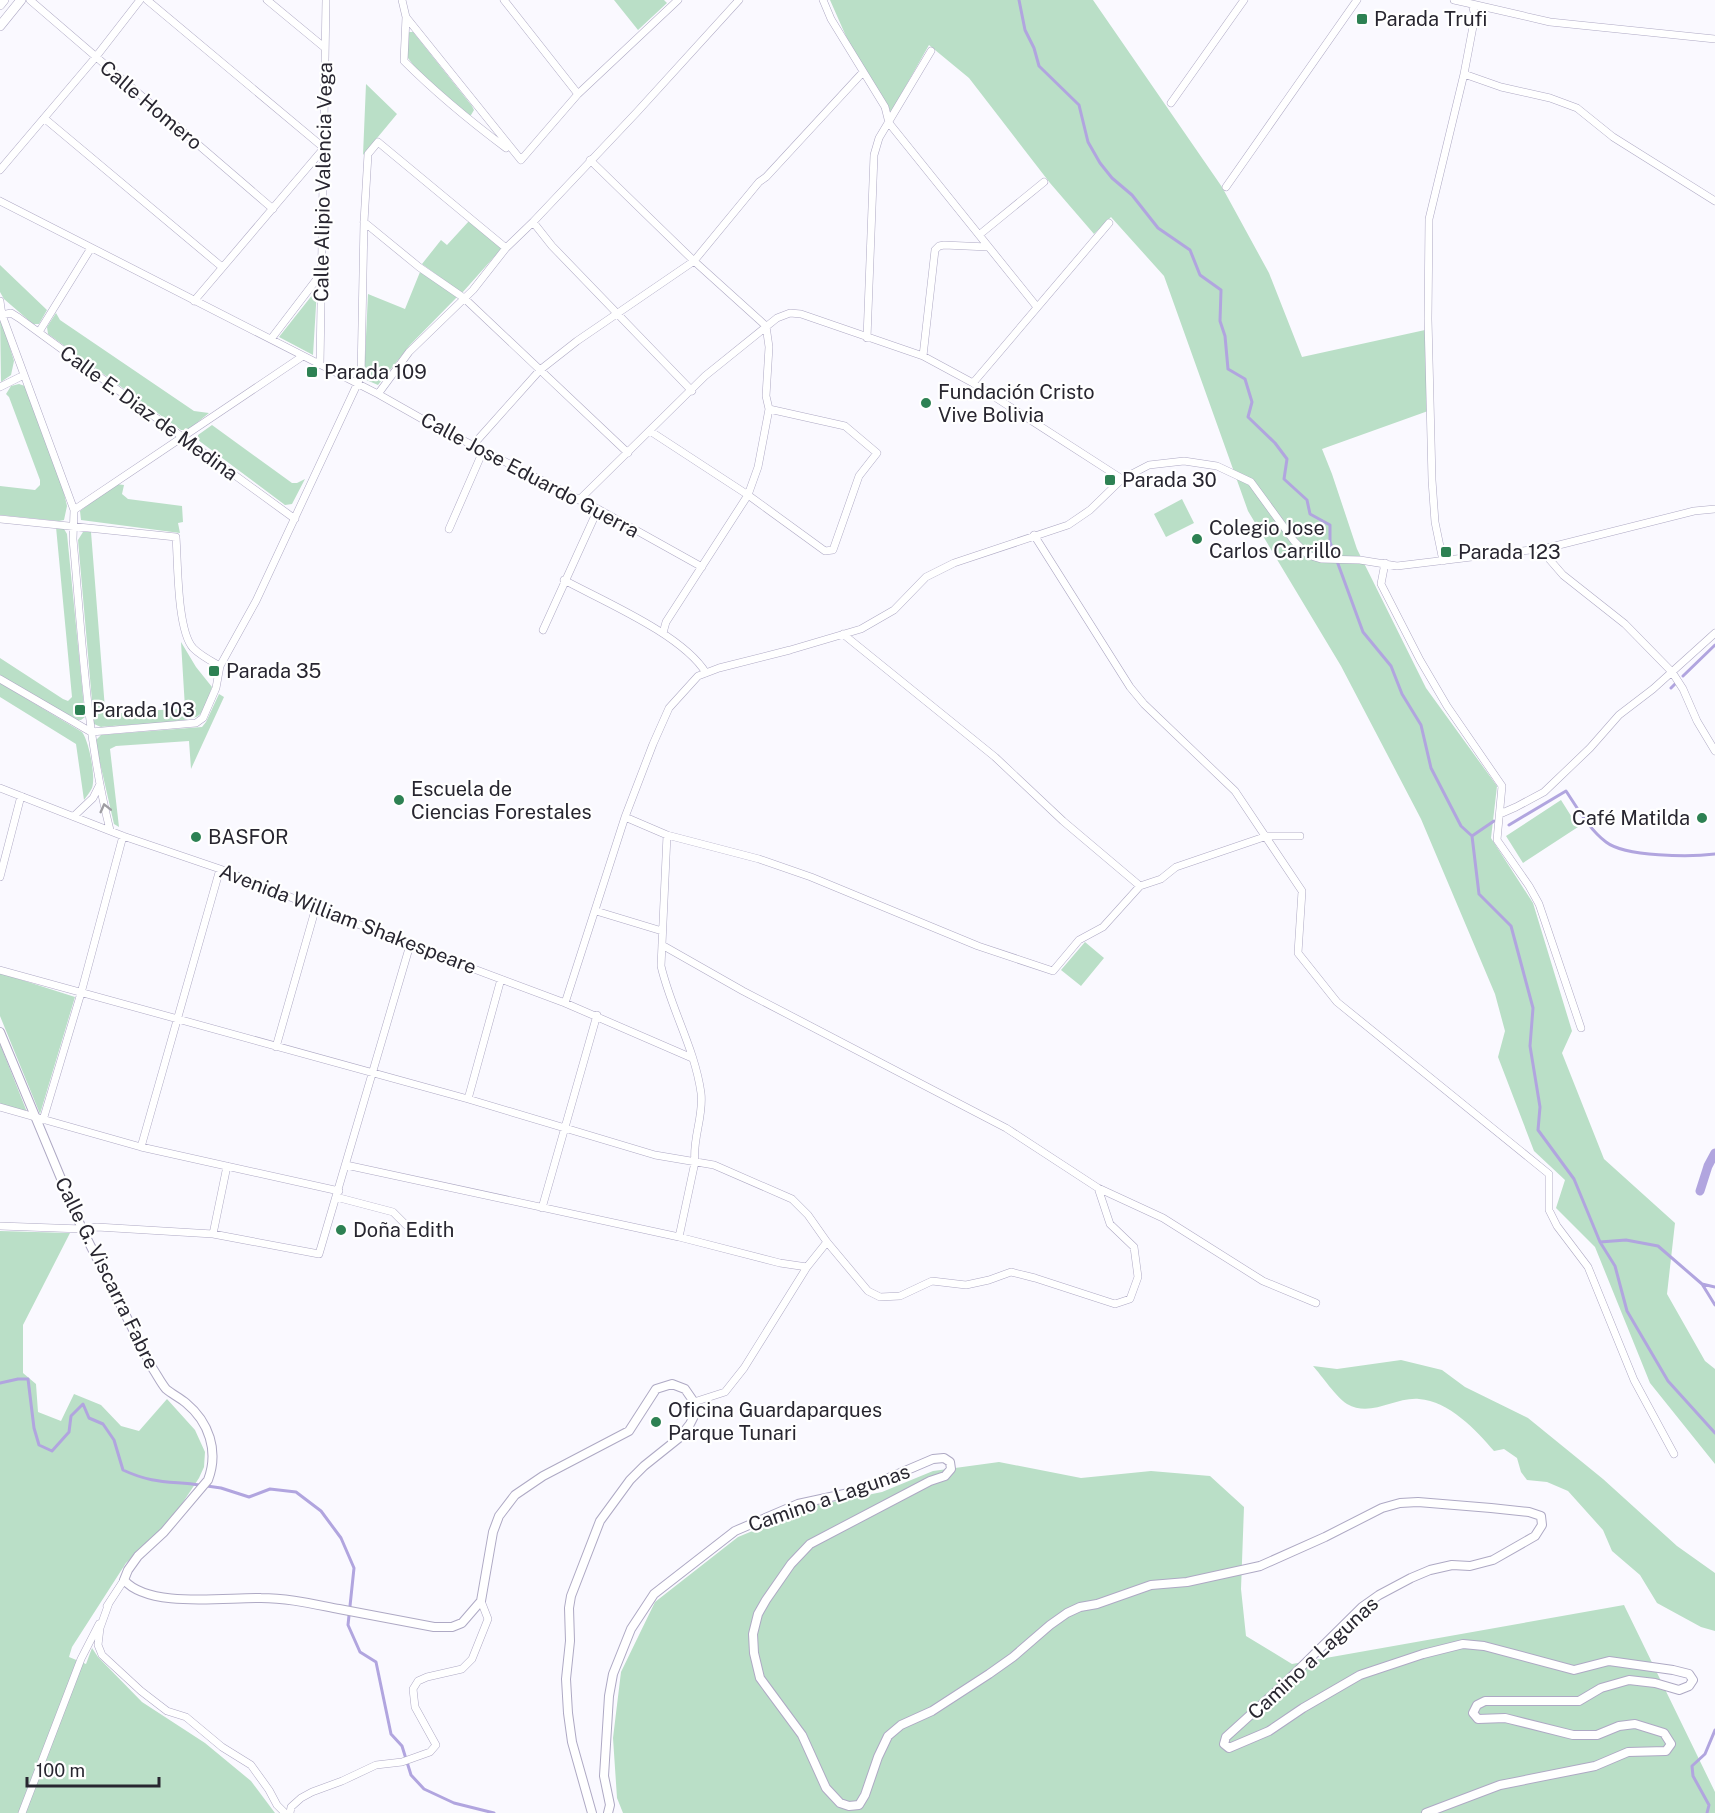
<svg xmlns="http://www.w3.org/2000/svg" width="1715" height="1813" viewBox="0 0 1715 1813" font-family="'Public Sans',sans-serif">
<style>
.green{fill:#badfc7}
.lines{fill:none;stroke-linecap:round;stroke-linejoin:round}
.stream{stroke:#b1a5df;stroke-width:3}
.canal{stroke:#b1a5df;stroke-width:9}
.minor-casing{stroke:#aea9c4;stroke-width:8}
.tertiary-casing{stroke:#aea9c4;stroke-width:10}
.secondary-casing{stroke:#aea9c4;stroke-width:10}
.minor{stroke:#fff;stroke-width:7}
.tertiary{stroke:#fff;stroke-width:8}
.secondary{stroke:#fff;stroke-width:9}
.oneway{stroke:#9e9da2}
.poi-dot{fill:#2d8153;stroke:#fff;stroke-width:2}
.labels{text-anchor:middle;stroke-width:4.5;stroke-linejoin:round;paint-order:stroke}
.poi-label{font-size:20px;fill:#282630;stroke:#fff;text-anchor:start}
.street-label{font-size:20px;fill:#282630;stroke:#fff}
</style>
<rect width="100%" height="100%" fill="#faf9ff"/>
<path class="green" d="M614 0H664L667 3 638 30Z
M830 0H1093L1222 187 1269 273 1302 357 1425 330 1428 411 1322 449 1332 474 1357 549 1426 688 1497 786 1491 838 1533 903 1572 1031 1562 1053 1604 1159 1675 1223 1667 1294 1705 1361 1715 1369V1464L1650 1383 1595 1247 1556 1208 1565 1180 1534 1151 1498 1057 1505 1031 1495 994 1421 819 1341 666 1248 511 1164 276 1111 217 1094 234 1050 183 969 78 929 45 891 112 849 43Z
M410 32H413L472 106 474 110 471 115H467L417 70 408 58 407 33Z
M366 84 397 114 363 155Z
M469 221 502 248 462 293 422 264 441 240 447 245Z
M0 265 47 310 39 324H33L4 299 0 292Z
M420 272 457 297 410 345 378 385 364 379 368 294 405 309Z
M317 289 313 355 279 337Z
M56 313 60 320 194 411 209 413 188 430H181L48 334 47 327Z
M0 315 14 361 11 375 1 382Z
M19 384 25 386 63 489 67 506 64 520 59 521 0 515V486L35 490 40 485V480L9 397 6 394 11 386Z
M212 425 292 483H297L305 479 292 504 285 505 198 440V435Z
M116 484 124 485 122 494 128 499 182 506 183 522 178 523 180 533 81 520 80 511Z
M1182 499 1194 523 1166 537 1154 514Z
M56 527 64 529 67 534 85 717 81 720H76L0 675V658L63 699 68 701 72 697Z
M83 532H91L105 709 110 714 185 708 181 642 196 667 212 687C209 695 206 711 198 716 187 723 118 725 101 727L94 724 78 540Z
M0 683 82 732C89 741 96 777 92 788 90 792 86 797 84 800L76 744 0 697Z
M219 694 224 697 191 769 189 741 116 746 110 749 119 827 114 824 95 741 101 735 202 727 206 722Z
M1561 800 1578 827 1523 863 1506 836Z
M1085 942 1104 958 1081 986 1061 970Z
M0 973 75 997 40 1114 0 1016Z
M0 1044 27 1112 0 1105Z
M0 1231 70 1233 23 1325V1373L36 1384 38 1412 61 1421 74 1394 101 1405 121 1426 139 1431 167 1399 195 1430 205 1452 204 1467 199 1478 166 1528 126 1563 72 1647 69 1657 86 1664 92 1648 98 1657 142 1702 205 1743 251 1781 275 1813H0Z
M1401 1360 1442 1370 1465 1387 1528 1418 1603 1479 1677 1546 1715 1573V1631L1701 1627 1657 1603 1640 1575 1612 1551 1603 1530 1568 1491 1547 1482 1527 1480 1521 1472 1517 1458 1504 1449 1494 1451C1476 1430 1449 1401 1419 1399 1394 1397 1371 1418 1347 1404 1336 1397 1322 1376 1313 1366L1337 1369Z
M999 1462 1081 1478 1151 1471 1210 1476 1244 1507 1241 1589 1246 1636 1292 1664 1624 1605 1715 1792V1813H623L617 1798 613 1738 621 1672 655 1602 738 1537 813 1506 882 1492 933 1471Z"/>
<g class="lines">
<path class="stream" d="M1019 0 1025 30 1034 48 1039 66 1079 105 1088 142 1100 163 1112 178 1132 195 1158 228 1190 250 1200 275 1221 290 1220 321 1225 336 1228 369 1245 379 1252 402 1248 417 1275 443 1287 459 1284 479 1307 500 1310 514 1330 525V542L1363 632 1391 666 1402 694 1421 725 1431 768 1461 826 1472 836 1479 894 1511 926 1533 1008 1530 1046 1540 1107 1538 1130 1574 1179 1600 1242 1615 1266 1627 1311 1668 1381 1715 1433
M1683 676 1715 645
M1671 688 1676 683
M1509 825 1566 791C1578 809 1589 829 1606 842 1625 857 1691 857 1715 854
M1472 836 1494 821
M1600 1242 1626 1240 1658 1246 1702 1284 1715 1305
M1702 1284 1715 1287
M0 1383 18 1379H28L34 1428 39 1445 52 1451 69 1432 71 1416 83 1404 89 1418 103 1424 114 1440 123 1470C153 1484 169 1481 200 1485
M207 1486 221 1488 249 1497 270 1489 296 1492 321 1511 341 1538 354 1568 348 1625 360 1652 376 1662 391 1734 402 1746 411 1775 424 1789 454 1803 494 1813
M1707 1813 1709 1805 1693 1776 1692 1766 1705 1754 1715 1730"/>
<path class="canal" d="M1700 1191 1708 1166 1715 1153"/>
<defs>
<path id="minor" d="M30 0 273 209
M147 0 324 148
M267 0 325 48
M402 0 406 17 521 160 578 94 678 0
M504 0 578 94
M823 0 831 19 885 107 889 123 1037 307
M1472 4 1550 22 1715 39
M406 17 404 61C436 93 470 121 506 148
M1464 74 1501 87 1550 98 1577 108 1613 137 1715 201
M1171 103 1244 0
M44 118 222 267
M590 160 694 261 766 326 769 347 766 396 769 409 758 467 748 495 666 622 663 633
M0 170 95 58 140 0
M1226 187 1357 0
M0 201 378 394 431 424 598 509 702 567
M364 222 419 267 464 298 628 453
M533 222 552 246 692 391
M979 235 1044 182
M0 301 2 315 74 510 73 539C82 636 86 735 110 830
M194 301 324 148
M2 315 11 313 19 318 295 519
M39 332 91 248
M867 338 874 155 879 138 931 51
M271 339 323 271
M923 356 935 250 939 246 944 245 988 247
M320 365 326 0
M973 383 1109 223
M0 387 24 375
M378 394 409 352 473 290 506 248 533 222 637 112 739 0
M650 431 748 495 825 551 833 550 859 476 877 453 845 426 769 409
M473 445 540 370 577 341 694 261 759 182 766 177 863 72
M579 500 705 376 777 318 790 313 801 314 923 356 973 383 1122 479
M74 510 303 356
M0 519 176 537C178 563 177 630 193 648 201 656 211 661 220 666
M449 529 483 451
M1034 535 1130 687 1144 704 1235 791 1302 891 1298 953 1337 1002 1549 1174V1210L1557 1226 1588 1267 1634 1380 1674 1454
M1547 548 1550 560 1563 575 1625 624 1672 672 1683 689 1697 721 1715 751
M1443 561 1435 522 1432 480 1428 319 1429 219 1464 74 1475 16 1472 4 1454 0
M1385 563 1381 584 1420 660 1447 706 1502 786 1497 840 1529 886 1539 904 1581 1028
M564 580C605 602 683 635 706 673
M543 630 598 509
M843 634 995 757 1063 821 1140 886
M0 679 91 732
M91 732 196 723 203 718 216 688 220 666 256 601 361 376 364 222 368 154 378 142 506 248
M0 788 123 836 220 869 410 945 565 1003 692 1058
M1500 814 1516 807 1544 792 1590 748 1619 715 1653 689 1715 633
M74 816 93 798 99 786
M625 817 667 835 759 859 811 877 978 946 1053 971 1079 940 1103 927 1140 886 1161 879 1176 867 1267 836H1300
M667 835 661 966C671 1009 695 1049 701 1093 704 1116 692 1139 695 1162L679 1237
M0 877 21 796
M596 911 662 931
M662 945 743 991 1006 1128 1098 1188 1163 1218 1263 1281 1316 1303
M0 970 468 1099 655 1155 714 1165 792 1199 808 1215 827 1242 868 1291 880 1297 900 1296 932 1281 966 1285 989 1280 1011 1272 1035 1278 1115 1304 1130 1299 1138 1277 1134 1247 1110 1224 1098 1188
M565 1003 625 817 653 744 669 708 698 676 719 668 790 650 861 629 894 610 926 577 954 563 1068 525 1090 510 1122 479 1149 465 1184 461 1217 466 1251 482 1294 541 1308 555 1321 559 1360 560 1397 566 1547 548 1694 511 1715 509
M276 1047 316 907
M468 1099 501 979
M0 1107 141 1147 339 1191
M43 1120 81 993 123 836
M141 1147 220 869
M346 1165 679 1237 780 1263 807 1267
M336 1197 393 1212 406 1225
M542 1208 597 1015
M0 1226 82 1229 97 1227 213 1234 319 1254 410 945
M213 1234 227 1166
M694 1402 725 1392 744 1368 807 1267 827 1242
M109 1603 100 1628 98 1645 102 1655 141 1691 167 1711 186 1717 222 1747 251 1765 269 1790 277 1805 285 1813
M107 1606 124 1580
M22 1813 81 1659 99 1624
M290 1813 291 1807 301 1798 312 1792 342 1781 376 1765 402 1762 430 1752 436 1745 415 1707 413 1689 418 1681 427 1677 462 1669 472 1659 488 1619 481 1601"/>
<path id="tertiary" d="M0 1032 82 1229 153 1369C157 1375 161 1383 166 1389 172 1394 180 1398 186 1403 209 1422 219 1451 208 1480L164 1532 138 1556 128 1570 124 1580C149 1609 226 1597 261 1598 288 1598 313 1604 339 1609 370 1615 402 1621 434 1627H452L462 1623 481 1601 493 1532 499 1516 515 1495 543 1476 629 1431 656 1389 672 1384 685 1389 694 1402 695 1407 694 1416 690 1424 679 1438 644 1466 630 1480 600 1521 571 1596 569 1608 570 1641 566 1679 568 1713 572 1742 592 1813
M608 1813 610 1805 604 1776 609 1696 613 1674 631 1629 654 1594 735 1531 798 1504 858 1491 933 1459 944 1458 950 1462 951 1469 945 1476 930 1481 810 1544 791 1564 766 1600 758 1614 753 1634 754 1653 760 1678 802 1735 826 1788 840 1803 849 1806 859 1805 865 1795 878 1757 888 1736 901 1725 932 1711 989 1674 1013 1657 1050 1625 1067 1613 1080 1607 1097 1604 1151 1585 1187 1582 1260 1566 1325 1537 1382 1508 1400 1503 1418 1502 1491 1508 1529 1512 1541 1516 1542 1525 1535 1536 1493 1560 1470 1566 1452 1565 1430 1570 1411 1578 1379 1595 1362 1607 1280 1688 1226 1737 1224 1744 1229 1748 1269 1731 1303 1708 1360 1675 1423 1654 1463 1644 1484 1646 1574 1670 1609 1661 1673 1670 1689 1674 1693 1680 1689 1686 1679 1690 1655 1683 1629 1680 1601 1688 1579 1701H1485L1477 1705 1473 1713 1478 1719 1505 1718 1573 1735H1597L1619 1726 1635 1724 1664 1733 1671 1744 1666 1751 1628 1752 1595 1766 1500 1785 1426 1813"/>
<path id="secondary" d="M0 5 4 0
M0 26 21 0"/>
</defs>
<use href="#minor" class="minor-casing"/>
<use href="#tertiary" class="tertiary-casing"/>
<use href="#secondary" class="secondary-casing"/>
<use href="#minor" class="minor"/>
<use href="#tertiary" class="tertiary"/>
<use href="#secondary" class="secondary"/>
</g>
<defs><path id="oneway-chevron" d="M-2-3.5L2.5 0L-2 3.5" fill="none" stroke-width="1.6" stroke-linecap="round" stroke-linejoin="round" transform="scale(1.5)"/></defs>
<use class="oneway" href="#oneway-chevron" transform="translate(105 808) rotate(-104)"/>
<g class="poi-dot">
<rect x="1356" y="13" width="12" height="12" rx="3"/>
<rect x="306" y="366" width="12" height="12" rx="3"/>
<circle cx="926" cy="403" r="6"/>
<rect x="1104" y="474" width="12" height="12" rx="3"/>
<circle cx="1197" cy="539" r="6"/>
<rect x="1440" y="546" width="12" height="12" rx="3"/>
<rect x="208" y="665" width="12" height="12" rx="3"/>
<rect x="74" y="704" width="12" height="12" rx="3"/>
<circle cx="399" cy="800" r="6"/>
<circle cx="1702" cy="818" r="6"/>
<circle cx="196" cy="837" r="6"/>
<circle cx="341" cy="1230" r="6"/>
<circle cx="656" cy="1422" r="6"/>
</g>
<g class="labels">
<g class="poi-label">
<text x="1374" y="26">Parada Trufi</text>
<text x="324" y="379">Parada 109</text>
<text x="938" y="399">Fundación Cristo<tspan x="938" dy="23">Vive Bolivia</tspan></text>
<text x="1122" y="487">Parada 30</text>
<text x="1209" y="535">Colegio Jose<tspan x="1209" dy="23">Carlos Carrillo</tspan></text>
<text x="1458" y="559">Parada 123</text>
<text x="226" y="678">Parada 35</text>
<text x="92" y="717">Parada 103</text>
<text x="411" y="796">Escuela de<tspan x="411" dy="23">Ciencias Forestales</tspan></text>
<text x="1690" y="825" text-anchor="end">Café Matilda</text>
<text x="208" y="844">BASFOR</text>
<text x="353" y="1237">Doña Edith</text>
<text x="668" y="1417">Oficina Guardaparques<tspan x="668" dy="23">Parque Tunari</tspan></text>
</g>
<g class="street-label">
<text transform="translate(151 105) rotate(40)" y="7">Calle Homero</text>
<text transform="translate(323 182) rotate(-89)" y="7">Calle Alipio Valencia Vega</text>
<text transform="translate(149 413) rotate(36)" y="7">Calle E. Diaz de Medina</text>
<text transform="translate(530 475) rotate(28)" y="7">Calle Jose Eduardo Guerra</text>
<text transform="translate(348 919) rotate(21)" y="7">Avenida William Shakespeare</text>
<text transform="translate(107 1273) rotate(64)" y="7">Calle G. Viscarra Fabre</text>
<text transform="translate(829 1498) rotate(-19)" y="7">Camino a Lagunas</text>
<text transform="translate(1313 1658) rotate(-43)" y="7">Camino a Lagunas</text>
</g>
</g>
<path d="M27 1777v9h132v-9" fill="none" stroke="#282630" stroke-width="3"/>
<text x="36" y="1777" font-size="18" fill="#282630" stroke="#ffffff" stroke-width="4.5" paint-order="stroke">100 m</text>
</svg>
